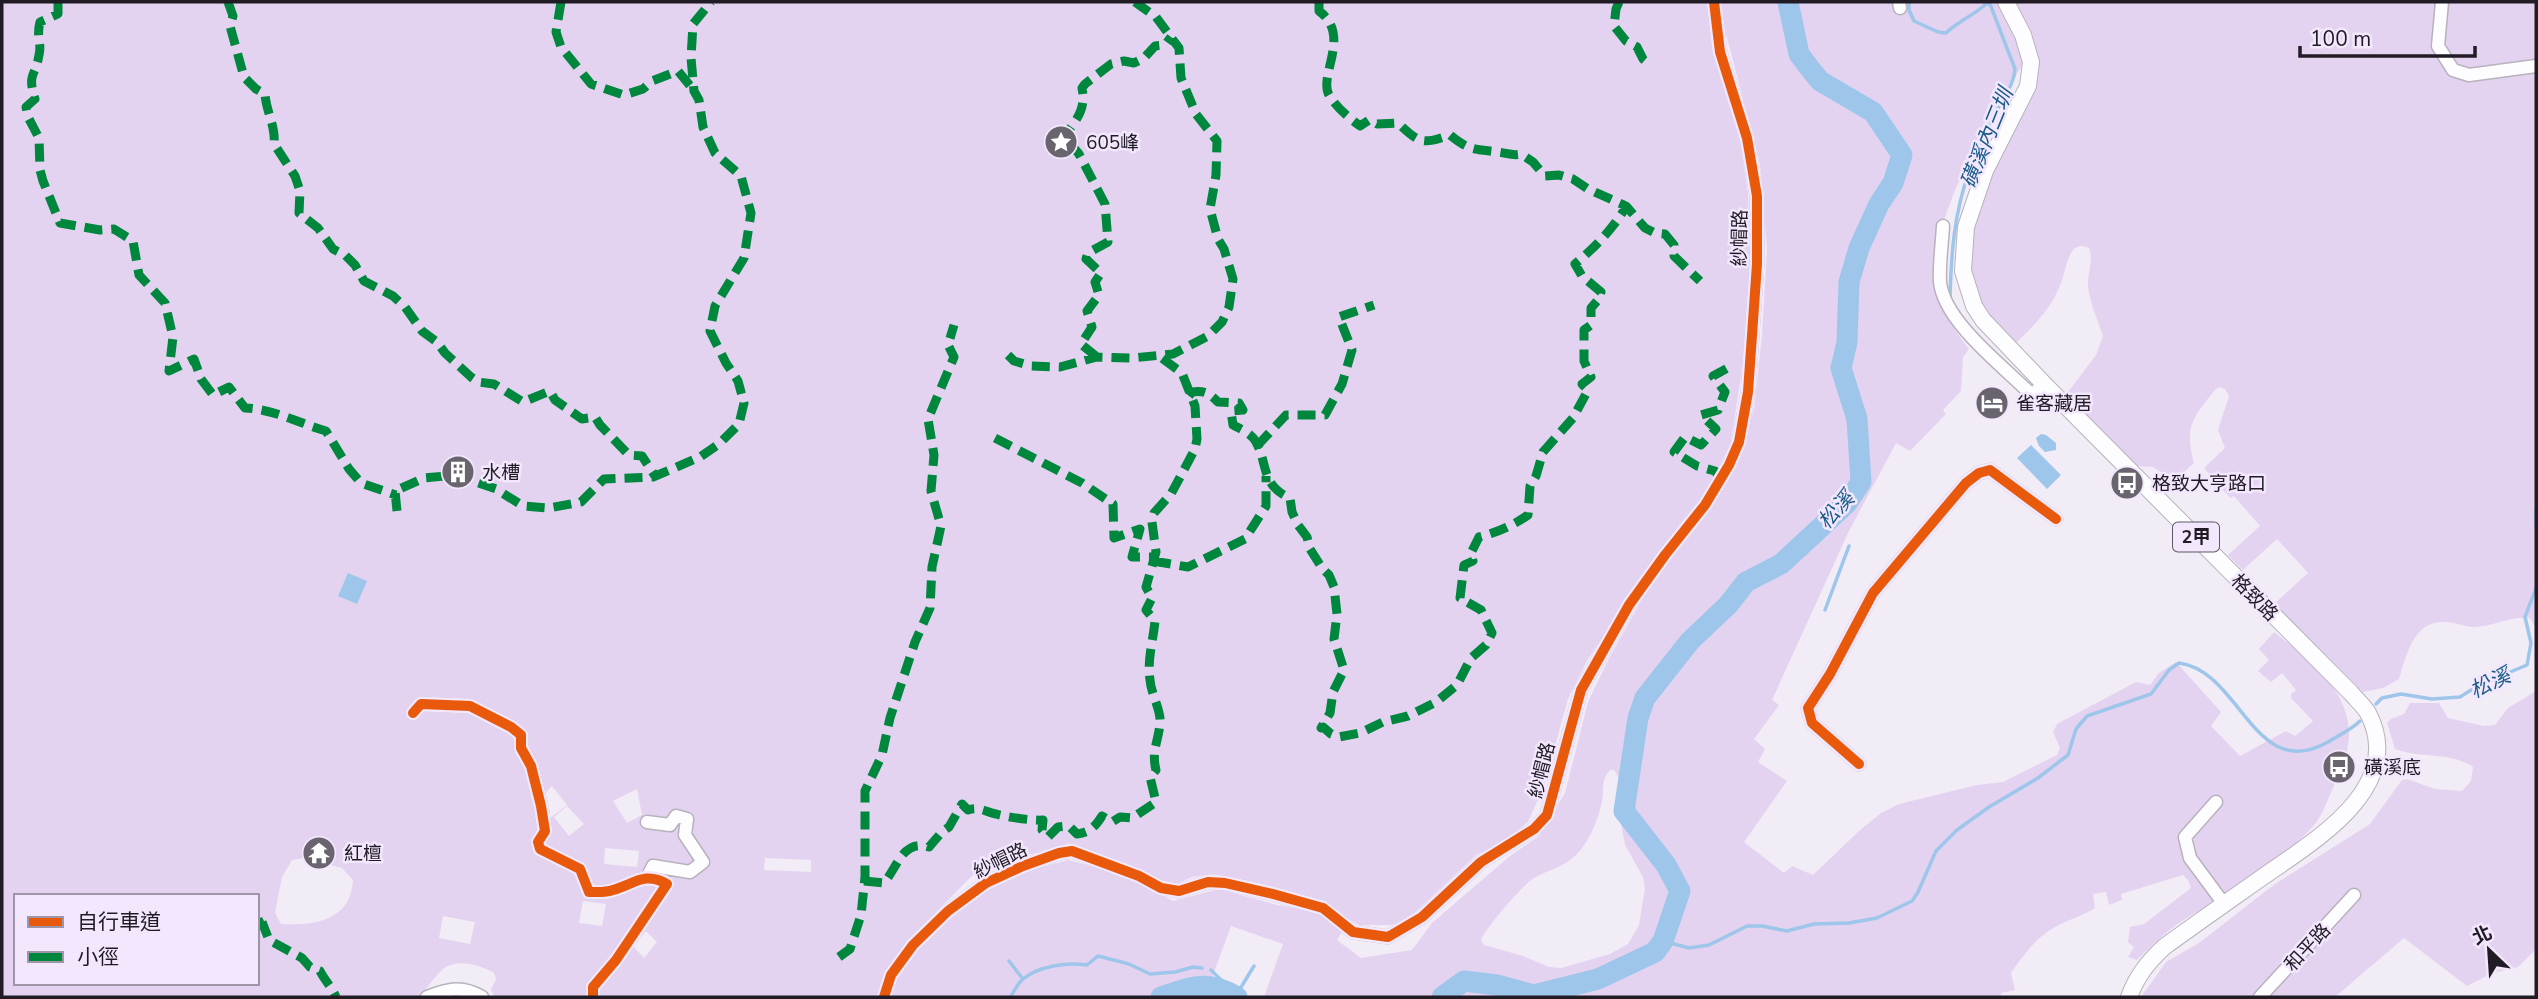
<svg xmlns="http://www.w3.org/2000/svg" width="2538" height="999" viewBox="0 0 2538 999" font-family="'Nunito Sans','Noto Sans TC',sans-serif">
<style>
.green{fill:#e3d3f0;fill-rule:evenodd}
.water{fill:#9ec6ea}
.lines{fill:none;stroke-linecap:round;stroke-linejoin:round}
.stream{stroke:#9ec6ea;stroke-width:3.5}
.river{stroke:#9ec6ea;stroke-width:21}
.minor-casing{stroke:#b7b2bc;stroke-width:15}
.major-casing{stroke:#b7b2bc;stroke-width:18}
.minor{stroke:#fdfcfe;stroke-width:12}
.major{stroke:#fdfcfe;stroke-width:16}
.quiet{stroke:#00873e;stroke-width:9;stroke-dasharray:18 9;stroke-linecap:butt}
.cycleway-casing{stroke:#f2e7fc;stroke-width:15}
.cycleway{stroke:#e8590c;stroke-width:10}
.labels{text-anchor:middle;stroke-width:5;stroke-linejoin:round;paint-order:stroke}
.shield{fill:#f2e7fc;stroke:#5f5866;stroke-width:2}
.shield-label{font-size:18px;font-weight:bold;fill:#201b25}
.poi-label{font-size:19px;fill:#201b25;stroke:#f2e7fc;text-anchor:start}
.street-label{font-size:19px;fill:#201b25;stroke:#f2e7fc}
.water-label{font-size:21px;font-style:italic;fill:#195b88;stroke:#f2e7fc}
</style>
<rect width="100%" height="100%" fill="#f2ecf7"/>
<path class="green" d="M2 2H1709L1711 44 1740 142 1748 193 1750 263 1748 330 1731 442 1709 489 1678 526 1588 659 1568 699 1544 786 1528 822 1504 841 1476 855 1409 918 1391 925H1359L1324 905 1213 874 1192 877 1174 885 1070 843 1004 862 975 873 913 935 890 970 879 997H495L491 990 496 979 494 973C480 965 455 957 441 971 433 978 427 989 419 997H2ZM552 786 567 805 549 819 543 795ZM637 789 642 815 627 823 613 801ZM567 806 584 824 569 836 554 817ZM605 848 639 851 637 867 604 864ZM304 858 342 868 353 880C351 921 313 926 281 924L275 913 282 877 292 860ZM765 858 811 860V872L764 870ZM16 896H257V983H16ZM583 901 606 904 602 926 579 923ZM443 916 475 922 470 944 439 938ZM646 931 657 942 644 958 633 946Z
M1722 2H2000L2025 59C1991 124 1927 213 1936 290 1937 303 1960 339 1969 349L1963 357 1961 391 1943 410 1946 414 1910 451 1896 443 1848 533 1772 700 1779 705 1754 739 1765 749 1758 762 1787 781 1744 842 1784 873 1792 866 1813 875 1859 831 1881 813 1899 804 1977 785 2003 782 2057 755 2060 748 2053 732 2057 724 2136 682 2150 685 2159 673 2176 662 2221 712 2211 726 2240 756 2286 731 2295 736 2313 721 2291 698V694L2296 690 2282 673 2271 682 2258 671 2269 660 2259 649 2274 632C2327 674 2372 710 2336 781 2330 794 2325 808 2318 820 2304 840 2254 879 2233 893 2219 902 2204 907 2190 916 2171 927 2153 944 2137 960L2128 957 2134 947 2128 942 2130 927 2144 924 2191 888 2188 880 2183 875 2121 894 2122 900 2109 905 2106 892 2093 894 2095 908C2084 915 2071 919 2059 925 2038 935 2024 954 2011 973L2015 990 2001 993V997H1264L1283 944 1231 926 1205 997H889L896 978 926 937 1002 880 1015 874 1068 860 1118 873 1173 901 1219 889 1277 905 1322 912 1343 930 1337 940 1361 958 1412 950 1432 923 1510 856 1539 836 1565 793 1588 702 1609 658 1657 573 1743 443 1754 409 1762 335 1767 249 1760 164 1721 15ZM1610 770H1614L1621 782 1618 809 1625 845 1643 877 1645 888 1639 925 1628 944 1610 954 1561 968 1549 967 1523 956 1484 945 1481 940C1485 929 1523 884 1534 878 1548 870 1564 867 1576 855 1590 841 1598 820 1602 801 1604 790 1601 779 1610 770Z
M2016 2H2536V636L2535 627 2530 618C2511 616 2494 626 2475 627 2464 627 2453 621 2442 622 2412 623 2406 657 2399 679L2383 688 2363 692 2274 604 2308 573 2277 539 2243 570 2228 555 2260 526 2234 496 2230 498 2204 468 2225 448 2218 430 2229 396 2225 389 2219 387 2215 390C2193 417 2184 427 2194 463L2174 481 2153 467 2135 466 2065 396 2096 355 2103 336C2098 320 2090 304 2088 287 2087 274 2094 260 2089 248 2082 244 2075 246 2071 253 2065 264 2064 279 2058 290 2048 313 2030 329 2013 346 2002 334 1986 320 1978 305 1955 261 1983 181 2007 141 2017 122 2035 101 2037 79 2039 50 2028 26 2016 2Z
M2536 691V949L2518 967 2493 973 2467 986 2404 938 2335 997H2141L2166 962 2199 943 2275 884 2370 824 2402 780 2407 779 2435 789 2462 791 2471 781 2473 767C2450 751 2420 759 2395 749L2387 723 2391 719 2404 714 2410 703H2439L2448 718 2484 726 2495 725 2508 708Z"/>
<path class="water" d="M2041 434 2046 435 2056 443V450L2045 452 2039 446 2036 438Z
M2031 445 2061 475 2047 489 2017 458Z
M348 573 367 581 357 604 338 596Z"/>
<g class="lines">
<path class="stream" d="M1909 2V10L1914 21 1938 32 1946 33C1960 20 1973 16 1986 4H1990L2015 69C2014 86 2003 97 1996 112 1986 131 1977 152 1969 172 1954 213 1951 256 1950 299
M2536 509V526
M1825 610 1849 546
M2376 704 2382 698 2401 694 2432 699 2460 697 2479 685 2527 665 2531 643 2525 617 2536 588
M1663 941 1689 948 1709 945 1747 926H1762L1787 931 1814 924 1849 923 1877 918 1912 901 1918 892 1936 851 1957 830 1989 807 2038 778 2068 755 2076 729 2087 716 2151 694 2169 670 2179 663C2241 671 2254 784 2328 742 2339 735 2351 730 2360 721
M1009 961 1023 979
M1211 970 1221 980 1226 990
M1010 997C1015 991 1016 985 1023 979 1039 966 1067 962 1087 965L1098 956 1129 964 1150 974 1175 972 1193 967 1202 968
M1235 997 1254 966"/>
<path class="river" d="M1161 997C1192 987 1207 979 1237 997
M1442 997 1464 981 1497 985 1534 995 1598 979 1655 952 1663 941 1680 891 1666 865 1624 811 1638 718 1645 698 1690 641 1728 605 1746 582 1781 564 1847 503 1861 482 1857 419 1841 368 1847 342 1849 282 1859 248 1879 204 1893 183 1902 155 1873 112 1820 81 1808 66 1799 54 1788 2"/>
<defs>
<path id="minor" d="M1899 2 1900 8
M2442 2 2438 46 2453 70 2469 75 2536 66
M1943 226C1942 244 1939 264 1940 282 1944 322 2004 367 2032 395L2044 384
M413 713 421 704 470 706 511 727 521 735V748L531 766 541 806 545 831 538 842 540 849 580 869 589 892C597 892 605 893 613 890 634 884 645 871 667 884L616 960 593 987V997
M1859 764 1812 723 1808 708 1830 674 1873 593 1966 483 1979 473 1990 470 2056 519
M2216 802 2185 837 2190 858 2224 904
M647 822 670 825 676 816 687 819 685 835 703 862 690 872 653 866 648 876
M427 997C448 989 462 985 482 997
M884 997 891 975 913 945 948 911 986 883 1023 866 1059 853 1072 851 1139 876 1161 888 1179 891 1208 882 1225 883 1273 894 1323 908 1353 932 1388 937 1422 917 1481 862 1534 829 1547 815 1581 690 1629 605 1665 555 1705 505 1729 465 1739 442 1748 392 1757 264V196L1747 138 1720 52 1714 2
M2260 997 2354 895"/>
<path id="major" d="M2006 2 2023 35 2031 62 2028 86 1985 171 1966 227 1963 271 1974 306 1983 320 2044 384 2351 693C2356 699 2364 706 2368 713 2407 787 2314 841 2264 876 2230 900 2197 923 2164 947 2147 963 2137 976 2129 997"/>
</defs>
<use href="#minor" class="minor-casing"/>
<use href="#major" class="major-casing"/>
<use href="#minor" class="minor"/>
<use href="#major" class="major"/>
<path class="quiet" d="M58 2V14L40 22C36 37 42 44 39 55 35 78 27 73 35 99L26 107 28 117 39 138 40 170 43 181 60 223 100 230 114 229 133 241 139 275 165 303 173 337 169 371 194 359 201 379 213 395 229 387 245 408C273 409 299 423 326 431L349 469 361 483 396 495
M228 2 233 16 230 26 244 77 256 89 265 94C266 111 276 127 274 144L295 176 300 191 299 213 318 228 333 249 345 255 355 265 364 281 393 296 405 307 422 331 437 342 445 353 471 377 478 382 494 384 523 402 550 391 555 400 582 419 595 417 600 425 629 455 642 456 655 476
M561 2 556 32 561 47 591 84 624 95 643 89 652 81 678 71 692 88
M1319 2V11C1352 35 1318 76 1329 95 1336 107 1348 117 1360 126L1369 120 1377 124 1398 123C1419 143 1422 145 1450 135 1469 151 1476 149 1498 152 1507 153 1512 156 1521 154L1533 162 1545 176 1559 175 1573 179 1588 189 1626 206 1645 228 1655 233 1665 234 1674 245V256L1700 281
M1619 2 1616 9 1614 26 1626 41 1637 47 1643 59 1649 64
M1008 355 1014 361 1031 366 1060 367 1097 357 1132 358 1173 354 1208 336 1222 322 1229 307 1233 279 1224 249 1218 239 1210 209 1216 175 1217 141 1196 114 1181 78 1179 48 1156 17 1135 2
M1097 357 1081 344 1092 327 1087 311 1099 295 1095 282 1101 273 1086 259 1088 253 1108 242 1105 204 1079 154 1069 142H1061C1073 122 1087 113 1082 88L1085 84 1111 64 1124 61 1134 63 1144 58 1155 46 1165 45 1171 37
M1189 396 1192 392C1205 390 1210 394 1218 402L1239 403 1243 410 1231 411 1233 425C1241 429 1252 434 1256 442 1268 464 1261 486 1290 498L1292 512 1298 525 1307 537 1310 549 1322 568 1329 575 1334 587 1337 614 1334 639 1344 670 1333 692 1330 713 1321 728 1323 727 1331 734 1339 737 1360 733 1383 722 1408 716 1436 702 1457 685 1471 658 1486 645 1492 633 1481 610 1460 598 1464 565 1473 561 1471 553 1479 537C1496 533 1514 525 1528 515L1530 486 1536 476 1543 452 1573 418 1588 390 1582 384 1591 377 1584 361V330L1591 325V308L1598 300 1601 292 1582 276 1575 264C1595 247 1612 230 1626 207L1622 204
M995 438 1082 483 1113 504 1114 538 1140 529 1132 557H1154
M1257 446 1286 415H1325L1342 384 1352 350 1339 317 1374 305
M1721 479 1715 471 1697 466 1674 452 1685 437 1701 445 1716 429 1701 415 1718 410 1725 392 1713 376 1733 365
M397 511 395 491 424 478 456 475 496 489 523 506 549 508 581 502 604 479 653 477 700 457 719 444 739 424 744 403 738 381 726 363 710 331 715 306 744 258 751 213 741 176 715 153 703 127 699 100 694 91 691 58 693 24 711 2
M1153 561 1188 567 1245 539 1266 506V476
M864 881 884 883C898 866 903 839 929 847L942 832 949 827 962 804 968 810C979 806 986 812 996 814 1006 817 1034 821 1043 820L1042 830 1048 837 1058 827 1069 826 1077 834C1090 832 1095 827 1102 816L1112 822 1120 817 1132 818 1156 802 1150 777 1156 770C1151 750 1159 741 1160 722 1161 710 1151 694 1150 680 1147 659 1153 642 1155 621L1146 610 1152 598 1146 587 1156 552 1152 522 1154 513 1171 494 1195 449 1197 439 1195 406 1182 373 1159 356
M264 921 262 922 269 940 302 958 310 967 320 971C325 981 332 987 336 997
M839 957 850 949 861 915 865 877V791L882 755 890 718 915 642 930 608 932 567 941 526 931 491 934 455 928 419 954 357 948 345 954 325"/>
<defs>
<path id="cycleway" d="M413 713 421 704 470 706 511 727 521 735V748L531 766 541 806 545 831 538 842 540 849 580 869 589 892C597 892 605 893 613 890 634 884 645 871 667 884L616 960 593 987V997
M1859 764 1812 723 1808 708 1830 674 1873 593 1966 483 1979 473 1990 470 2056 519
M884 997 891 975 913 945 948 911 986 883 1023 866 1059 853 1072 851 1139 876 1161 888 1179 891 1208 882 1225 883 1273 894 1323 908 1353 932 1388 937 1422 917 1481 862 1534 829 1547 815 1581 690 1629 605 1665 555 1705 505 1729 465 1739 442 1748 392 1757 264V196L1747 138 1720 52 1714 2"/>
</defs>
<use href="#cycleway" class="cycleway-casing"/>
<use href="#cycleway" class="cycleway"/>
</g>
<defs>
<symbol id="sight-disc" viewBox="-11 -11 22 22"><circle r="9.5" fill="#6a646e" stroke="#f2e7fc"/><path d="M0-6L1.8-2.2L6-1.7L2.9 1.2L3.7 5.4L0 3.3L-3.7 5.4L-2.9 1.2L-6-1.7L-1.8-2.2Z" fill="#fff"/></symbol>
<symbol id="hotel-disc" viewBox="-11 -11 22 22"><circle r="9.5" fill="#6a646e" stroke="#f2e7fc"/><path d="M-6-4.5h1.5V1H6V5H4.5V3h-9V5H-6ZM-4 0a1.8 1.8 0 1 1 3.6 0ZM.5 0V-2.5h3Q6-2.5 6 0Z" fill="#fff"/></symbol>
<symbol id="building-disc" viewBox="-11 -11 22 22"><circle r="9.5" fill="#6a646e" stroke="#f2e7fc"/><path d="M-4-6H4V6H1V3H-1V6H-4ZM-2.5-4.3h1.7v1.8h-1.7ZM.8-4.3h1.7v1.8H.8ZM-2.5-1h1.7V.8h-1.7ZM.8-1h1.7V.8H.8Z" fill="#fff"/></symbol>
<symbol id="bus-disc" viewBox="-11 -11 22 22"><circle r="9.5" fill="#6a646e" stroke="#f2e7fc"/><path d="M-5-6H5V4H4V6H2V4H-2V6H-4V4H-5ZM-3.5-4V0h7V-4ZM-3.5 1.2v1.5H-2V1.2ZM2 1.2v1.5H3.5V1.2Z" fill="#fff"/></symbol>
<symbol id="temple-disc" viewBox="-11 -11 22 22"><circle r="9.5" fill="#6a646e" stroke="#f2e7fc"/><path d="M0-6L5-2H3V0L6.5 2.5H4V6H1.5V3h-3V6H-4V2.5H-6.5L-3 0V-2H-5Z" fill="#fff"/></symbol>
</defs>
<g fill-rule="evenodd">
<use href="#sight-disc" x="1042" y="123" width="38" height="38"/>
<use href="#hotel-disc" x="1973" y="384" width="38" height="38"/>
<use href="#building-disc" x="439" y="453" width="38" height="38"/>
<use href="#bus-disc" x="2108" y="464" width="38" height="38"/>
<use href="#bus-disc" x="2320" y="748" width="38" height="38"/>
<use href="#temple-disc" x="300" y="834" width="38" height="38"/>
</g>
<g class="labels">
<rect class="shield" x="2173" y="522.5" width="46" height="29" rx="5"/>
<g class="shield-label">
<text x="2196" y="543">2甲</text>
</g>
<g class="poi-label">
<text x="1086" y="149">605峰</text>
<text x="2016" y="410">雀客藏居</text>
<text x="482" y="479">水槽</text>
<text x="2152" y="490">格致大亨路口</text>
<text x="2364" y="774">磺溪底</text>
<text x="344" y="860">紅檀</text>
</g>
<g class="street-label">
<text transform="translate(1739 238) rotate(-89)" y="7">紗帽路</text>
<text transform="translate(2255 597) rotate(45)" y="7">格致路</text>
<text transform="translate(1541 770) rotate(-76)" y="7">紗帽路</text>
<text transform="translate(1000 860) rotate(-26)" y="7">紗帽路</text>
<text transform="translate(2307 947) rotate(-47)" y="7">和平路</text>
</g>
<g class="water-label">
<text transform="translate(1987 138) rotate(-68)" y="7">磺溪內三圳</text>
<text transform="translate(1836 510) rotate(-47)" y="7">松溪</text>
<text transform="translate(2490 683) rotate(-25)" y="7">松溪</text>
</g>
</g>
<rect width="2538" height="999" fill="none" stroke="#201b25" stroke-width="7"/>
<rect x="14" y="894" width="245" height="91" fill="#f2e7fc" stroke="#9e95a6" stroke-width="2"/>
<rect x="28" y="917" width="35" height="10" fill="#e8590c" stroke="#9e95a6" stroke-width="2"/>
<text x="77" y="929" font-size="21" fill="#201b25">自行車道</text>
<rect x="28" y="952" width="35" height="10" fill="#00873e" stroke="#9e95a6" stroke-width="2"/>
<text x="77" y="964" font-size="21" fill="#201b25">小徑</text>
<g transform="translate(2489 950) rotate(335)" stroke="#f2e7fc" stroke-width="5" paint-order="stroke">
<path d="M0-5L12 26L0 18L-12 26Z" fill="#201b25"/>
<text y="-10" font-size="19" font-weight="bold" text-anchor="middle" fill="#201b25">北</text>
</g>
<path d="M2300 46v10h175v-10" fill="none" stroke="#201b25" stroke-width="3.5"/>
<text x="2310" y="46" font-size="21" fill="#201b25" stroke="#f2e7fc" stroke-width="5" paint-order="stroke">100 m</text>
</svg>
